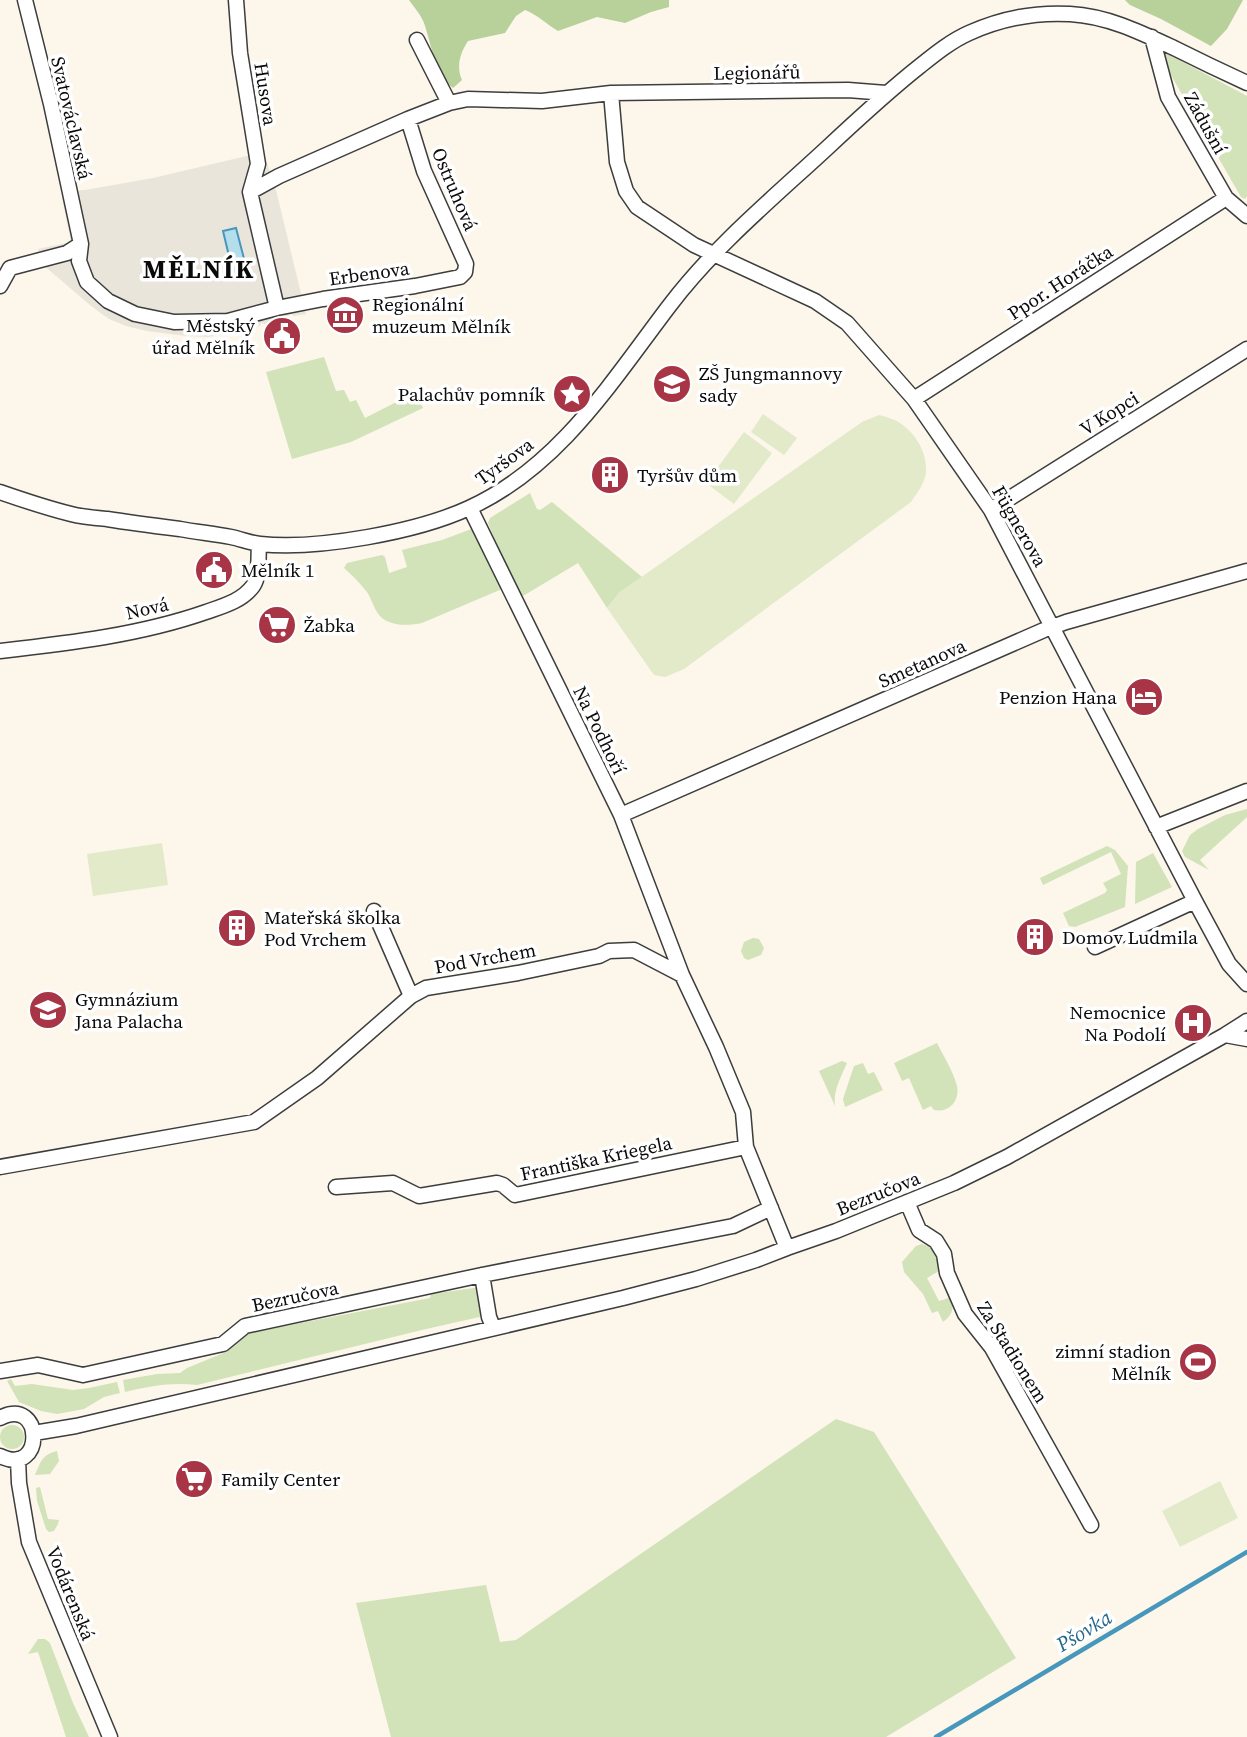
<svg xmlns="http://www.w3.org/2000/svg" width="1247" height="1737" viewBox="0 0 1247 1737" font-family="'Source Serif 4',serif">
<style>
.green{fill:#d2e2b9}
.forest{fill:#b8d09a}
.pitch{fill:#e2eac9}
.plaza{fill:#eae5db}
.water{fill:#b5deed;stroke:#4697bb;stroke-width:2}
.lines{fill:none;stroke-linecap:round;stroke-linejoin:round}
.stream{stroke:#4697bb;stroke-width:4.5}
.minor-casing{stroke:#3d3d3d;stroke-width:17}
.minor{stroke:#fff;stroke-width:14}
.labels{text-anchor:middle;stroke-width:7;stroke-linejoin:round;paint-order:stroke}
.street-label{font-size:19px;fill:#0a0a0a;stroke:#fff}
.poi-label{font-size:19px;fill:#0a0a0a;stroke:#fff;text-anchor:start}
.water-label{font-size:21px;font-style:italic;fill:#25688b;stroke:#fff}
.district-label{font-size:26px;font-weight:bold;letter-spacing:2px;fill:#0a0a0a;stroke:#fff}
</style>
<rect width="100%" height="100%" fill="#fcf7ea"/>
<path class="green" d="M1166 53 1247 96V197L1245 199 1241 197 1164 63 1163 54Z
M324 357 336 391 344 390 350 402 356 400 365 418 416 392 423 408 351 442 292 459 266 372Z
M530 493 537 509 540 510 552 502 642 577 620 592 607 608 578 563 523 596 515 588 488 523 490 518Z
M474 528 502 589 422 623C407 626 386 627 377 612 373 606 371 598 367 592 360 583 352 575 344 568L347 563 382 555 385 557 389 573 407 567 402 550 442 540Z
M1247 809V817L1200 860 1209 870 1185 857 1182 851 1190 835 1198 829 1225 815Z
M1107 846 1115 850 1128 866 1125 907 1075 927 1069 926 1063 913 1105 893 1107 890 1103 883 1121 874 1111 852 1043 885 1040 878Z
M1153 853 1172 887 1135 904 1136 862Z
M753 938 759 939 764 948 761 955 748 960 744 958 741 951 744 942Z
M937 1043C943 1055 954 1073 957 1086 960 1101 949 1113 934 1110L931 1106 923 1110 909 1078 902 1081 894 1063Z
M842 1061 847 1063C841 1077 833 1090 835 1106L819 1071Z
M863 1063 868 1074 874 1072 883 1090 845 1107 843 1099 854 1066Z
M922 1244C938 1249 936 1256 939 1271L927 1278 939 1301 949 1298 952 1299C954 1310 952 1315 943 1322L938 1311 932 1313 923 1294 904 1272 902 1262 916 1246Z
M481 1287 484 1316 426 1329 197 1385C172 1382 150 1386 125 1392L123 1380 157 1374 180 1373 187 1368 226 1352 249 1333 430 1298 431 1294Z
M11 1379 15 1386 32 1384 73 1390 89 1388 117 1382 120 1393 104 1397 84 1409 57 1414 41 1411 19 1402 7 1381Z
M836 1419 874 1432 1016 1658 886 1737H391L356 1603 486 1585 500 1642 516 1640Z
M0 1437a12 12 0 1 1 24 0a12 12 0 1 1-24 0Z
M57 1451 59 1461 50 1474 35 1475C41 1461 42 1455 57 1451Z
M40 1487 48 1519 59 1520 58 1524 54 1531 49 1532 46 1529 37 1501 36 1488Z
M38 1639H45L50 1643 73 1703 89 1737H66L38 1652 28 1654Z"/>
<path class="forest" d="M409 0H669V7L651 12 625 23 597 17 558 31C546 24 538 15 525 10L516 16 505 33 468 41C460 53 456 67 462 80L453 88C434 72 432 46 424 23 421 15 414 7 409 0Z
M1125 0H1243L1227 29 1211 46 1161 19 1130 5Z"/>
<path class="pitch" d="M763 414 797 438 784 455 751 432Z
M879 415C886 417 894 419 900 423 916 434 927 452 926 472 925 483 917 493 911 502L684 669 665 677 654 675 607 608 620 592 862 422Z
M744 432 772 453 734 504 706 483Z
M162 843 168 885 93 896 87 854Z
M1220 1481 1238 1518 1180 1547 1162 1511Z"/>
<path class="plaza" d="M263 152 275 186 306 314 294 316 292 314 265 324 261 323 260 326 249 330 227 332 226 334 208 337 186 336 147 331 126 326 109 319 91 306 42 264 38 249 71 242 62 198 81 190H85L153 178Z"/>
<path class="water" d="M236 228 248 274 234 277 223 231Z"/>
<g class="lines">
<path class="stream" d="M936 1737 1247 1552"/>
<defs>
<path id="minor" d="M25 0 51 104 81 244 79 261 87 282 108 301 135 314 174 322 228 321 277 308 323 299 415 286 460 277 465 272 466 264 424 171 408 119
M236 0 240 53 258 164 250 192 277 308
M1152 37 1168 97 1226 198 1247 216
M417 40 449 103
M611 93 617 162 626 191 637 207 694 245 815 301 847 323 914 399 991 510 1195 901 1229 964 1247 984
M250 192 279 176 408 119 449 103 468 99 542 101 611 93 848 90 886 93
M0 286 10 268 67 253 81 244
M914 399 1226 198
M0 492C23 500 47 508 71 514 82 517 95 518 107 519 132 523 156 526 180 529 197 532 215 534 231 537 241 539 250 543 260 544 318 550 417 532 469 508 559 467 612 381 670 305 714 247 773 198 826 149 857 120 887 92 920 66 935 54 951 41 969 33 1000 19 1035 12 1070 14 1107 16 1140 32 1174 48 1198 60 1223 72 1247 83
M470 508 621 815 682 975 716 1047 743 1112 746 1147 787 1248
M991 510 1247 349
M0 651C70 643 140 635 206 612 223 606 242 601 253 586 260 576 258 557 259 544
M621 815 1044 630 1066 622 1247 571
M1156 827 1247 791
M374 911 411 996
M1095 947 1195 901
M1225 1035 1247 1039
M0 1167 254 1122 317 1078 411 996 426 988 518 973 599 956 609 951 634 950 682 975
M336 1187 393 1183 419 1196 497 1183 503 1185 515 1195 746 1147
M907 1202 919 1230 936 1241 944 1254 947 1273 965 1314 992 1348 1091 1525
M482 1275 489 1317 493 1327
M0 1371 38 1365 83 1375 223 1344 245 1326 482 1275 733 1226 771 1208
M0 1418C44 1395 45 1478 0 1456
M34 1433 76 1426 623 1298 696 1279 756 1260 787 1248 836 1231 954 1183 1007 1157 1225 1035 1247 1021
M18 1459 19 1483 29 1542 110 1737"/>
</defs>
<use href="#minor" class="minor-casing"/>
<use href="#minor" class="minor"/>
</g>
<defs>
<symbol id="museum-disc" viewBox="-11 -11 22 22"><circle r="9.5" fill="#a73546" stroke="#fff"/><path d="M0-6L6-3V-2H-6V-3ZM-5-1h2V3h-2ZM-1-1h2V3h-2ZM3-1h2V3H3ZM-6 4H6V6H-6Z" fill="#fff"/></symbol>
<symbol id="civic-disc" viewBox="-11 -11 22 22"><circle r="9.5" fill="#a73546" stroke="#fff"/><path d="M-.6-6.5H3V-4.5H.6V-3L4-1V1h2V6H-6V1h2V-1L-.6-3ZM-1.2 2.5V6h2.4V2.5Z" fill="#fff"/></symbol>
<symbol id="school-disc" viewBox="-11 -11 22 22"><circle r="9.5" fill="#a73546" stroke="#fff"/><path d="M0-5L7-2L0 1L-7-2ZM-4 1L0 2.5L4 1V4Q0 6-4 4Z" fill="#fff"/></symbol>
<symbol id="sight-disc" viewBox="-11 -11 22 22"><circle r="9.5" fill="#a73546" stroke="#fff"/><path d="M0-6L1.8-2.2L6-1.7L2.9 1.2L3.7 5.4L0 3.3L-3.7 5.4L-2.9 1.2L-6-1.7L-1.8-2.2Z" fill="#fff"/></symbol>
<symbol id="building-disc" viewBox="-11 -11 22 22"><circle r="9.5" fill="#a73546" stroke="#fff"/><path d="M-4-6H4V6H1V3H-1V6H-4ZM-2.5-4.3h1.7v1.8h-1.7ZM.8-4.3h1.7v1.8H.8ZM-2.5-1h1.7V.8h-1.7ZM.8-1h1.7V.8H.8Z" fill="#fff"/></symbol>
<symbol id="supermarket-disc" viewBox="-11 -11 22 22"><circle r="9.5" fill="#a73546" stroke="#fff"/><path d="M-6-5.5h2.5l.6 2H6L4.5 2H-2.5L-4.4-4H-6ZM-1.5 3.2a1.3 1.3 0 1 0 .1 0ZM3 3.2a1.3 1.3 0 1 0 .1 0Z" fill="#fff"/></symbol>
<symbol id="hotel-disc" viewBox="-11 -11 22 22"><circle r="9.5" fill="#a73546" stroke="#fff"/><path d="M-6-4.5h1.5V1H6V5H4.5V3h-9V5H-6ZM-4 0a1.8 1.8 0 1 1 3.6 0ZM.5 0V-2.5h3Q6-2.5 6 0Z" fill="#fff"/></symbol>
<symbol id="hospital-disc" viewBox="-11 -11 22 22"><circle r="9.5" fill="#a73546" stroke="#fff"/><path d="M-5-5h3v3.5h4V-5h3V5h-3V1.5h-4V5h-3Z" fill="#fff"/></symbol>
<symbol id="stadium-disc" viewBox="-11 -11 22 22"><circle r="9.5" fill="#a73546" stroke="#fff"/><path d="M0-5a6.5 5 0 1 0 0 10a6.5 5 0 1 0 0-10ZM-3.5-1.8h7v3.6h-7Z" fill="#fff"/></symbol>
</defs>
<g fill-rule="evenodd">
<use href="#museum-disc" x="323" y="293" width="44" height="44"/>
<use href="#civic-disc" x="260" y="314" width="44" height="44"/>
<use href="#school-disc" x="650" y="362" width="44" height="44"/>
<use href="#sight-disc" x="550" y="372" width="44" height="44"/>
<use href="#building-disc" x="588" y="453" width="44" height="44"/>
<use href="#civic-disc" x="192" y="548" width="44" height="44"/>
<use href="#supermarket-disc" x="255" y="603" width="44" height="44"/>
<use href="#hotel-disc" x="1122" y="675" width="44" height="44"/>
<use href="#building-disc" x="215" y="906" width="44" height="44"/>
<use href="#building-disc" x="1013" y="915" width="44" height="44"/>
<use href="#school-disc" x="26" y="988" width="44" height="44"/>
<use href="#hospital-disc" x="1171" y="1001" width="44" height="44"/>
<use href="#stadium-disc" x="1176" y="1340" width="44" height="44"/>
<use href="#supermarket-disc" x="172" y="1457" width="44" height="44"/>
</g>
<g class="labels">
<g class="street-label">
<text transform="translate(757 72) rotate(-1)" y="7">Legionářů</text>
<text transform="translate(266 94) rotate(81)" y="7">Husova</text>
<text transform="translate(72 118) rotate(77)" y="7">Svatováclavská</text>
<text transform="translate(1206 123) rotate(61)" y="7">Zádušní</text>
<text transform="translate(455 189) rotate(67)" y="7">Ostruhová</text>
<text transform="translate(369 273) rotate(-8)" y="7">Erbenova</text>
<text transform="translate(1060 282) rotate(-33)" y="7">Ppor. Horáčka</text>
<text transform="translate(1109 413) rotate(-32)" y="7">V Kopci</text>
<text transform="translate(504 461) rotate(-36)" y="7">Tyršova</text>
<text transform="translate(1020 526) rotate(60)" y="7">Fügnerova</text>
<text transform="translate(147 608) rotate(-13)" y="7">Nová</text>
<text transform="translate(922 663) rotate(-24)" y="7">Smetanova</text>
<text transform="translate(600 730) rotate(64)" y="7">Na Podhoří</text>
<text transform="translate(485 958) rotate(-10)" y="7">Pod Vrchem</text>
<text transform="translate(596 1158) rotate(-12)" y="7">Františka Kriegela</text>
<text transform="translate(878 1193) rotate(-22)" y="7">Bezručova</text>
<text transform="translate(295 1296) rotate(-12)" y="7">Bezručova</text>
<text transform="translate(1013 1352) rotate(58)" y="7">Za Stadionem</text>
<text transform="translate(71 1593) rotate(68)" y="7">Vodárenská</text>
</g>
<g class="poi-label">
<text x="372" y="311">Regionální<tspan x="372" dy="22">muzeum Mělník</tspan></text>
<text x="255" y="332" text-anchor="end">Městský<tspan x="255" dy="22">úřad Mělník</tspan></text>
<text x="699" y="380">ZŠ Jungmannovy<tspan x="699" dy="22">sady</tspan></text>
<text x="545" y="401" text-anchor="end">Palachův pomník</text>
<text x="637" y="482">Tyršův dům</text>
<text x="241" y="577">Mělník 1</text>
<text x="304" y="632">Žabka</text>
<text x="1117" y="704" text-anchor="end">Penzion Hana</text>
<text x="264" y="924">Mateřská školka<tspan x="264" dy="22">Pod Vrchem</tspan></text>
<text x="1062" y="944">Domov Ludmila</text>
<text x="75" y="1006">Gymnázium<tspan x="75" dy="22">Jana Palacha</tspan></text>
<text x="1166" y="1019" text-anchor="end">Nemocnice<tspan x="1166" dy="22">Na Podolí</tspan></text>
<text x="1171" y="1358" text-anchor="end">zimní stadion<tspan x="1171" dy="22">Mělník</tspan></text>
<text x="221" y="1486">Family Center</text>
</g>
<g class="water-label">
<text transform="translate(1084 1631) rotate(-31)" y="7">Pšovka</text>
</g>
<g class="district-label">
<text x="199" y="278">MĚLNÍK</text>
</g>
</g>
</svg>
